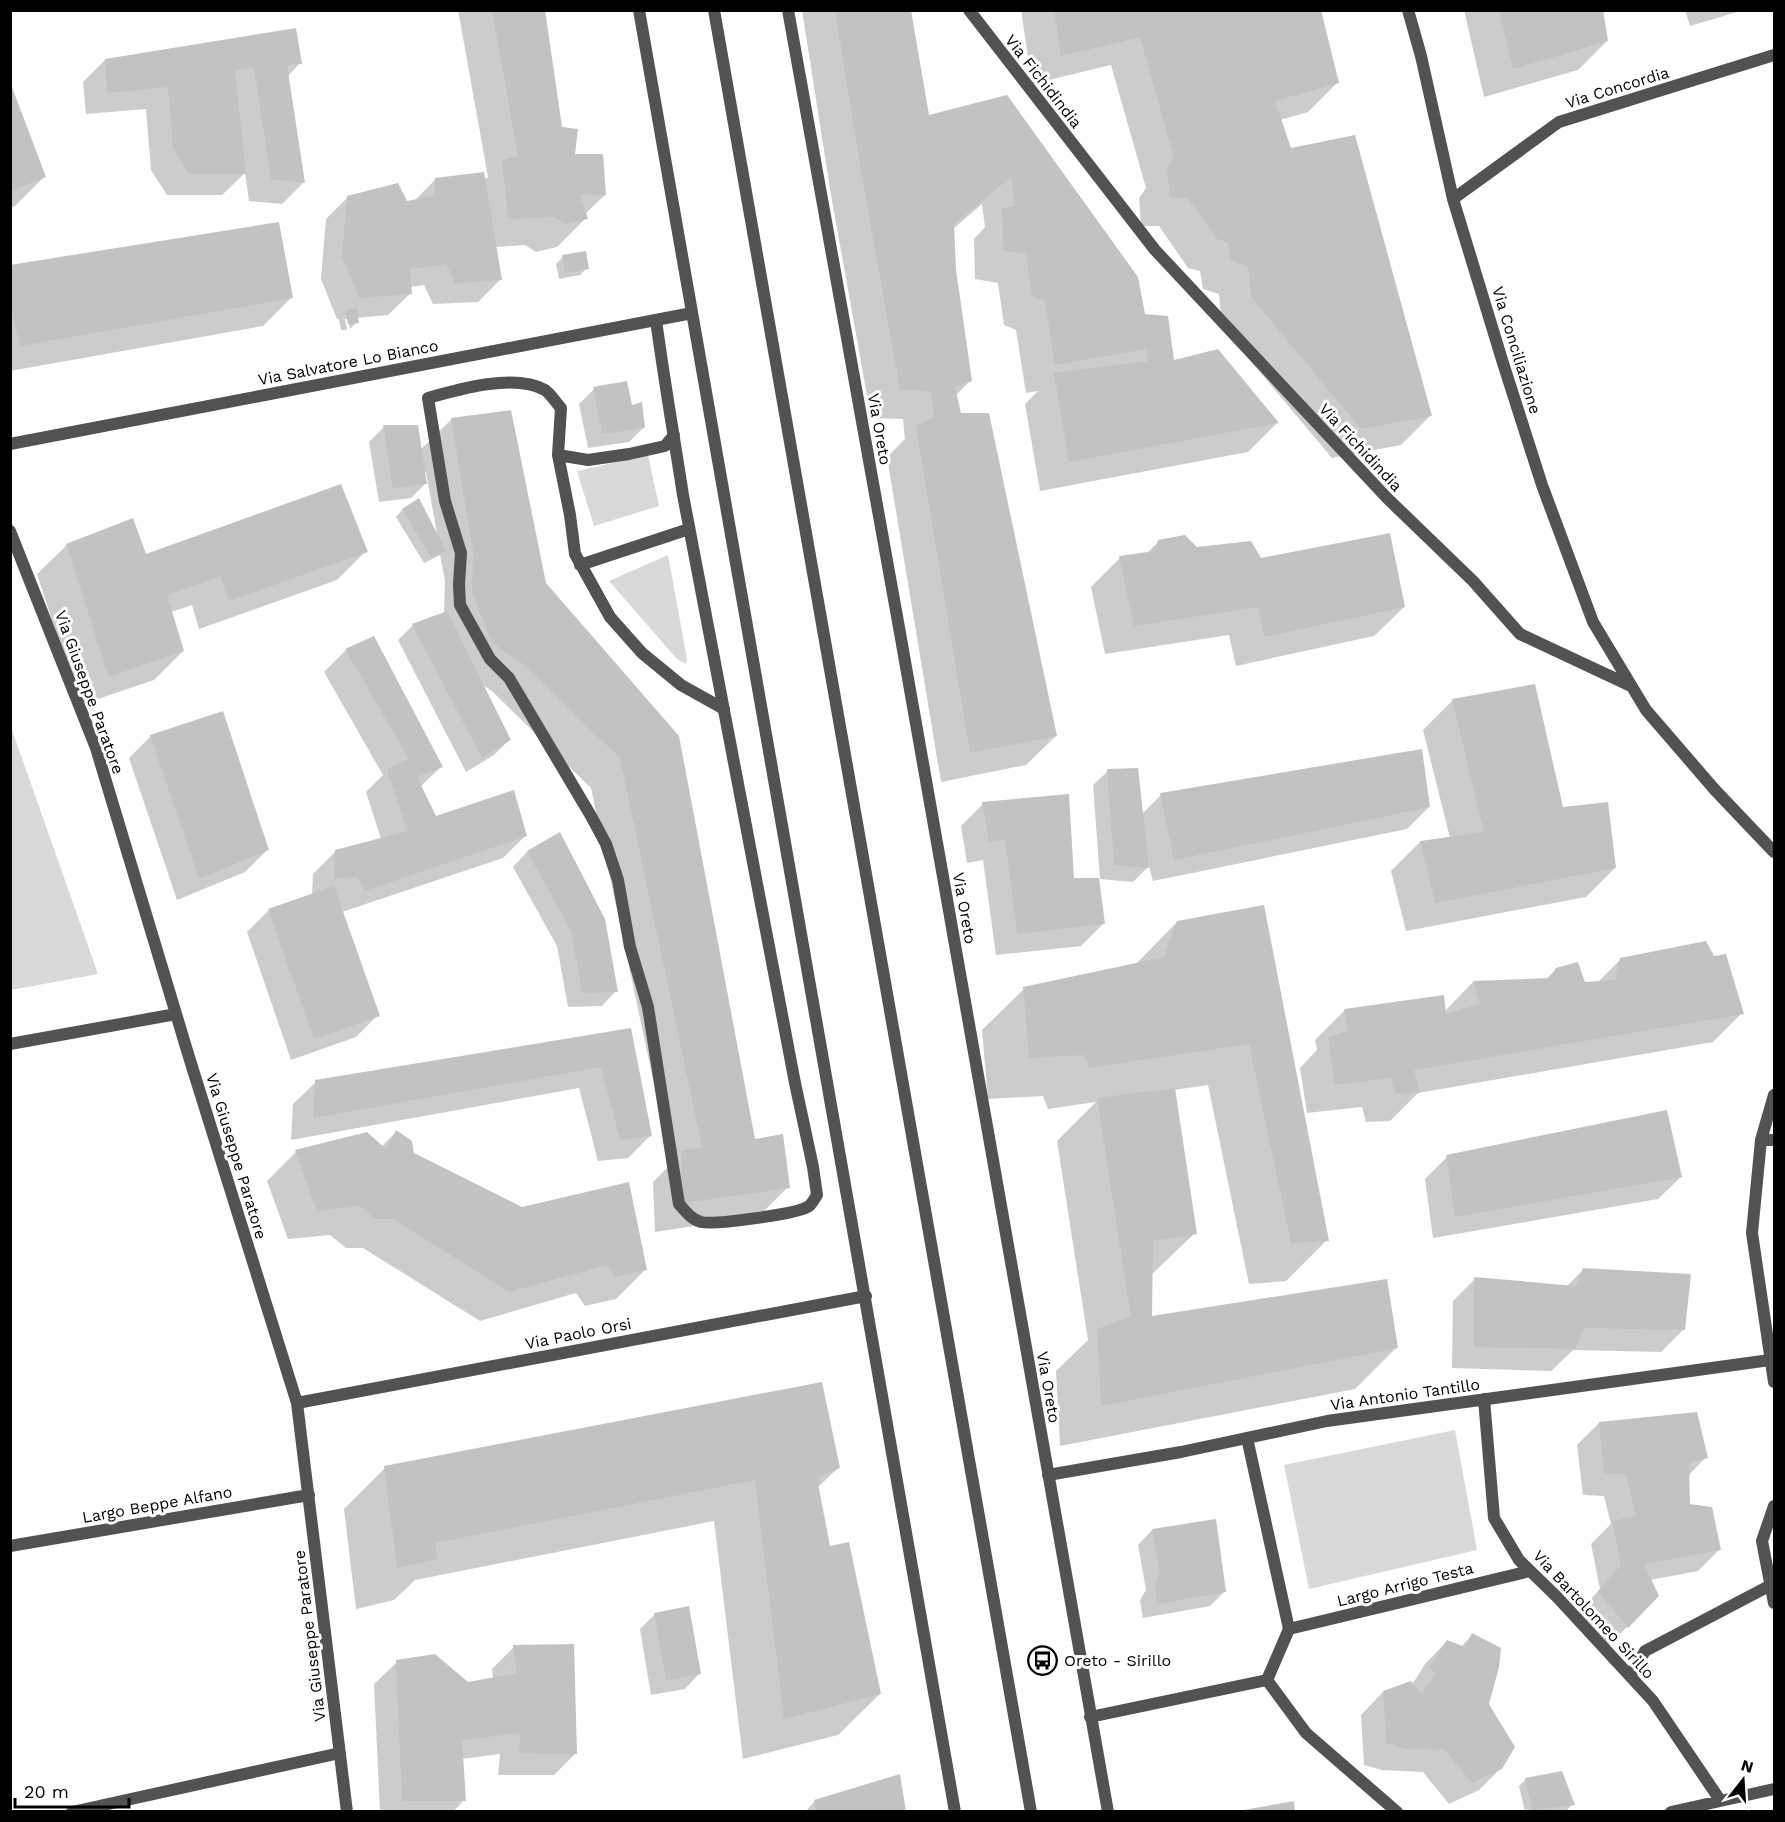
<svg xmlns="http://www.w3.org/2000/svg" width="1785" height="1822" viewBox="0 0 1785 1822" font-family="'Work Sans',sans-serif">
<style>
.green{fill:#d9d9d9}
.shadow{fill:#0003}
.building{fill:#c2c2c2}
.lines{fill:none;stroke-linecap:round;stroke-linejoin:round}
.service{stroke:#525252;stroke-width:12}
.minor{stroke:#525252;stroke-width:12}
.tertiary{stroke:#525252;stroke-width:12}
.labels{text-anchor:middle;stroke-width:6;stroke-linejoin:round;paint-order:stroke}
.street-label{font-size:16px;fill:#000;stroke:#fff}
.poi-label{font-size:16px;fill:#000;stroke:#fff;text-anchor:start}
</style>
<rect width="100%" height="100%" fill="#fff"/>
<path class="green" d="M648 455 659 506 594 526 577 471Z
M668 555 687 659 686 664 677 659 609 581Z
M11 727 98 974 11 990H10Z
M1455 1430 1477 1550 1309 1589 1284 1465Z"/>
<path class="shadow" d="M458 10H544L561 128 573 156 605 195 585 214 586 218 557 247 536 252 525 245 495 247 500 280 478 302 433 304 424 285 410 287 411 293 388 315 356 318 357 322 350 329 348 319H345L347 330H341L339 319H337L321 279 326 219 348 197 406 202 414 201 436 179 484 180 488 177Z
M802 10H910L928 117 1006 97 1172 362 1277 423 1248 452 1040 491 1025 404 1038 391 1026 393 1016 330 1004 325 998 283 975 279 974 239 985 227 982 204 953 229 954 270 970 381 955 396 1056 736 1026 765 941 782 887 457 905 439 903 419 871 418 830 189Z
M1021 10H1320L1337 83 1308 112 1280 120 1290 149 1430 416 1401 445 1332 458 1222 327 1219 294 1203 289 1200 271 1188 268 1159 226H1141L1139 198 1146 188 1111 65 1032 84Z
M1464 10H1602L1607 41 1578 70 1484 97Z
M1685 10H1744L1690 26Z
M105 60 300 63 288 76 304 182 282 204 249 201 245 173 222 195H167L151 170 146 109 86 114 83 82Z
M10 86 44 177 15 206 10 208Z
M563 257 587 268 580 275 559 279 556 264Z
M10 266 292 297 263 326 10 371Z
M594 389 631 407 643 428 629 442 588 448 579 404Z
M452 419 544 584 678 736 753 1141 788 1187 759 1216 655 1232 653 1182 671 1164 591 788 494 693 482 684 509 740 494 755 466 772 398 640 412 626 444 613 445 581 440 555 424 563 396 517 402 510 419 500 437 534 426 472H424L425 484 411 498 379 502 369 442 384 427 420 450Z
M1158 542 1260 560 1404 607 1374 636 1236 666 1229 635 1105 654 1091 587 1120 558 1146 554Z
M67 545 146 556 366 551 337 580 199 629 192 605 171 612 183 651 154 680 80 705 37 574Z
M346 650 441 767 420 787 435 818 525 836 503 858 342 912 378 1015 356 1037 291 1060 247 932 269 910 312 895 313 874 335 852 381 839 366 792 383 775 324 672Z
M1534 686 1562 809 1615 868 1586 897 1406 931 1391 871 1420 842 1450 838 1423 730 1452 701Z
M151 736 267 850 245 872 177 900 129 758Z
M1108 771 1142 814 1161 795 1429 807 1407 829 1153 881 1149 866 1133 882 1100 879 1093 785Z
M983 804 1072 879 1103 924 1081 946 996 955 983 860 967 863 961 826Z
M559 834 616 991 602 1006 568 1007 557 946 513 867 527 852Z
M1263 906 1327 1240 1286 1281 1249 1284 1208 1085 1174 1090 1195 1233 1151 1275V1317L1396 1348 1355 1389 1060 1446 1056 1371 1088 1340 1057 1141 1096 1102 1048 1109 1043 1096 988 1099 982 1030 1024 989 1136 964 1177 922Z
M1621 959 1742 1013 1713 1042 1418 1093 1390 1121 1366 1122 1362 1107 1307 1113 1300 1068 1317 1050 1315 1040 1344 1011H1445L1473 982 1546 979 1557 969 1584 984 1597 983Z
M630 1030 650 1136 628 1158 598 1161 579 1088 291 1140 293 1104 316 1082Z
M396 1132 412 1154 645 1270 616 1299 585 1306 576 1293 480 1321 363 1248H346L330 1235 288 1239 267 1181 296 1152 381 1147Z
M1447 1157 1681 1177 1658 1199 1433 1238 1425 1179Z
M1583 1270 1683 1330 1661 1352 1573 1350 1551 1371 1452 1368 1453 1301 1475 1279 1566 1287Z
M1599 1423 1706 1457 1688 1476 1689 1505 1720 1549 1698 1571 1650 1580 1627 1627 1605 1649 1577 1614 1600 1589 1591 1544 1611 1524 1604 1496 1583 1495 1577 1445Z
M385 1468H838L817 1488 829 1548 880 1694 838 1735 743 1759 714 1521 415 1580 394 1600 356 1609 344 1509Z
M1152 1530 1225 1591 1210 1606 1143 1618 1140 1600 1146 1590 1138 1545Z
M655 1614 699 1674 685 1689 651 1695 640 1629Z
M1472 1635 1501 1768 1479 1790 1449 1804 1423 1772 1382 1770 1364 1765 1361 1715 1383 1692 1412 1685 1425 1664 1447 1641 1461 1647Z
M514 1647 576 1753 554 1775H498L500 1754 462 1759 464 1800 453 1812H380L374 1684 397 1662 467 1684 493 1679 492 1669Z
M1526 1779 1573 1804 1566 1811 1525 1812 1519 1786Z
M815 1801 904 1812H805Z"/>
<path class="building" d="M492 10H545L562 127 578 129 575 154H603L606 195 580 194 588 219 565 224 554 217 508 219 502 160 518 156Z
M835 10H911L929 115 1007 95 1138 277 1145 314 1168 316 1174 360 1218 349 1279 423 1069 462 1054 373 1148 361 1146 349 1055 365 1045 301 1032 296 1026 254 1003 250 1002 208 1015 206 1011 177 954 224 956 270 972 381 955 387 961 413H989L1057 736 970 753 916 426 934 417 931 391 900 390 859 159Z
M1054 10H1321L1339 83 1275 101 1291 148 1355 135 1432 416 1361 429 1251 297 1248 266 1231 260 1228 242 1217 239 1188 198H1170L1167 167 1174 158 1140 37 1061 56Z
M1499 10H1603L1608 41 1513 69Z
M296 28 302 64 287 65 305 183 271 179 254 68 235 71 246 174H189L173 148 168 87 107 93 105 59Z
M10 82 46 177 10 191Z
M484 172 502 280 455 283 446 264 410 269 412 294 359 298 342 256 347 196 398 183 407 201 434 196 435 178Z
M279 222 293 298 20 346 10 304V265Z
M586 251 589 269 565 273 562 255Z
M357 309 359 323 348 324 345 310Z
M627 381 632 405 642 402 645 428 602 434 593 387Z
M511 410 546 583 679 736 755 1139 783 1134 790 1188 683 1203 681 1151 702 1147 620 758 523 664 492 643 472 592 473 551 451 418Z
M383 425H418L427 484 393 488Z
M341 484 368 552 228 601 221 576 167 595 184 651 109 677 66 544 133 518 146 554Z
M419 498 446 551 431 557 402 509Z
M1390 533 1405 607 1264 637 1258 607 1134 626 1119 556 1155 551 1158 540 1185 535 1197 547 1251 541 1261 558Z
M447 611 511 740 482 758 412 624Z
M374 636 443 767 417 777 436 816 514 790 527 836 364 891 358 877 334 879 335 850 407 831 387 769 409 759 345 649Z
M1535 684 1563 807 1608 802 1616 868 1435 903 1420 841 1484 832 1452 699Z
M223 711 269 850 199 879 150 735Z
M1422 749 1430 807 1174 860 1160 793Z
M1138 768 1149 868 1114 865 1107 769Z
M1069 794 1074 878H1099L1105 924 1017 934 1005 839 989 842 982 802Z
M560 832 605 919 618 992 582 993 571 931 527 851Z
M334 886 380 1016 314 1039 268 909Z
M1264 905 1329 1241 1291 1243 1249 1044 1089 1068 1085 1055 1029 1058 1023 987 1164 957 1177 921Z
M1706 941 1714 956 1726 954 1744 1014 1414 1070 1420 1093 1395 1094 1391 1078 1335 1085 1328 1037 1348 1031 1344 1009 1444 995 1446 1014 1480 1004 1473 981 1549 978 1556 968 1578 962 1585 982 1615 980 1620 958Z
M631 1028 652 1136 620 1140 601 1067 313 1118 315 1080Z
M1175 1088 1197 1234 1153 1241 1152 1316 1387 1279 1398 1348 1101 1406 1097 1329 1131 1317 1097 1098Z
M1667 1110 1682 1177 1455 1217 1446 1155Z
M396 1130 412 1141 414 1153 522 1207 629 1182 647 1270 615 1277 606 1265 509 1292 393 1219H375L360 1206 317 1211 295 1150 367 1132 386 1149Z
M1583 1268 1691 1274 1685 1330 1584 1328 1575 1349 1474 1347V1277L1576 1286Z
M822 1382 840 1468 817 1478 830 1546 849 1542 881 1694 784 1719 755 1480 435 1543 437 1559 397 1568 384 1466Z
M1697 1412 1708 1458 1689 1463 1690 1504 1712 1507 1721 1550 1644 1564 1659 1596 1628 1628 1598 1591 1621 1565 1612 1521 1636 1516 1626 1474 1604 1473 1599 1422Z
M1216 1519 1226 1592 1157 1604 1155 1584 1160 1574 1152 1529Z
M689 1606 701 1674 666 1681 654 1613Z
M1472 1633 1501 1648 1499 1667 1489 1704 1515 1747 1502 1769 1472 1783 1445 1750 1405 1749 1386 1743 1383 1691 1411 1681 1421 1693 1436 1674 1430 1667 1447 1640 1465 1647Z
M574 1644 577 1754 519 1753 521 1733 462 1740 466 1801H402L396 1660 435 1654 468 1682 517 1673 513 1645Z
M1562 1771 1575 1805 1532 1810 1525 1778Z
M900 1774 906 1812H816L814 1800Z
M1294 1801 1295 1812H1243V1810Z"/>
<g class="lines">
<path class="service" d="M656 320C664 379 674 437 683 495L795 1083 813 1167 817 1195C815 1198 812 1204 809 1206 799 1214 714 1225 701 1222 691 1219 685 1211 679 1204L648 1007 630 947 618 880 606 844 591 816 509 678 490 659 460 605 459 584 461 553 445 501 428 398C459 389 515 373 545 390 551 394 556 403 561 408L558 455 588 460 629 454 665 446 674 435
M558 455 570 515 575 554 610 617 642 653 681 685 724 709
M580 565 689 529"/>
<path class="minor" d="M639 10 955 1812
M788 10 900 633 1108 1812
M969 10 1155 250 1387 498 1473 581 1520 634 1631 686
M1408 10 1421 56 1453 199 1503 363 1542 485 1593 622 1646 710 1715 790 1774 852
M1453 199 1559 122 1774 55
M10 444 692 313
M10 531 96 748 189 1057 297 1403 347 1812
M10 1044 176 1014
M1774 1095 1761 1140 1752 1233 1774 1382
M1761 1140H1774
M1484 1399 1494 1518 1519 1560 1557 1597 1653 1701 1720 1800
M297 1403 866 1296
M1247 1438 1289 1629
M1048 1475 1181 1452 1327 1421 1770 1360
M1774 1506 1762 1541 1774 1603
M10 1546 309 1495
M1630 1676 1645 1651 1771 1585
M1267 1680 1289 1629 1530 1571
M1090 1717 1267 1680 1306 1733 1397 1812
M72 1812 340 1753
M1671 1812 1774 1789"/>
<path class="tertiary" d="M714 10 1031 1812"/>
</g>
<defs>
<symbol id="bus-ring" viewBox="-11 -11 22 22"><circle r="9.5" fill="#fff" stroke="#000" stroke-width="1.5"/><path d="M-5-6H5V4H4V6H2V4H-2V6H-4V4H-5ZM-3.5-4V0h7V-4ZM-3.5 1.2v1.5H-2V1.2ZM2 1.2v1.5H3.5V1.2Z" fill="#000"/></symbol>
</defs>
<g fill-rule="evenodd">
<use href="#bus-ring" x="1026" y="1644" width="33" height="33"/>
</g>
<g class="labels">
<g class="street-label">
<text transform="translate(1044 81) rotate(52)" y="6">Via Fichidindia</text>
<text transform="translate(1617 87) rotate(-17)" y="6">Via Concordia</text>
<text transform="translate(1517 350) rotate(73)" y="6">Via Conciliazione</text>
<text transform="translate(348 362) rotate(-11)" y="6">Via Salvatore Lo Bianco</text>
<text transform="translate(880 429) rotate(80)" y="6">Via Oreto</text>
<text transform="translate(1361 447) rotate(47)" y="6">Via Fichidindia</text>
<text transform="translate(90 692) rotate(70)" y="6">Via Giuseppe Paratore</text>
<text transform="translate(965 908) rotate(80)" y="6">Via Oreto</text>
<text transform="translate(237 1156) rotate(73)" y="6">Via Giuseppe Paratore</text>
<text transform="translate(578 1333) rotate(-11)" y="6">Via Paolo Orsi</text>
<text transform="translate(1049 1387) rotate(80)" y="6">Via Oreto</text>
<text transform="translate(1405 1394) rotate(-8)" y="6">Via Antonio Tantillo</text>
<text transform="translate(157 1504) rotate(-10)" y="6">Largo Beppe Alfano</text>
<text transform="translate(1405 1584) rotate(-14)" y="6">Largo Arrigo Testa</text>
<text transform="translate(1594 1614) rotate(47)" y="6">Via Bartolomeo Sirillo</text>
<text transform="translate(309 1636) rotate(-97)" y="6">Via Giuseppe Paratore</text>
</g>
<g class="poi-label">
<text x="1064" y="1666">Oreto - Sirillo</text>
</g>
</g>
<rect width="1785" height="1822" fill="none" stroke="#000000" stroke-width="24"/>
<g transform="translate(1743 1780) rotate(17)" stroke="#ffffff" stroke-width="4.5" paint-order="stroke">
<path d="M0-4.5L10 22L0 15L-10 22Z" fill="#000000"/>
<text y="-9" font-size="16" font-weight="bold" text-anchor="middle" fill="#000000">N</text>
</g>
<path d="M15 1798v9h114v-9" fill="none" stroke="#000000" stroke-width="3"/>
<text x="24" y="1798" font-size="18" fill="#000000" stroke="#ffffff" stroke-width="4.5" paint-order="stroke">20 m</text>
</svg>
